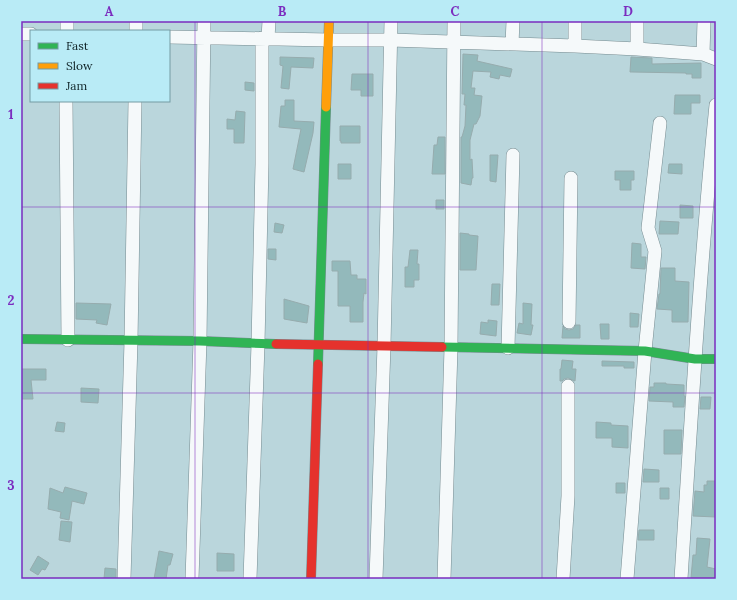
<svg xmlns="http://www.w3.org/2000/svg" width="737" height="600" viewBox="0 0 737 600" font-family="Lora,serif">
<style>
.building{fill:#93b9bb;stroke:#96acae}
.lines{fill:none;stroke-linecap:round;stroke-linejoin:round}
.street-casing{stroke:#768b90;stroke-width:14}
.fast-casing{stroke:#768b90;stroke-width:10}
.slow-casing{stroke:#768b90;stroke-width:10}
.jam-casing{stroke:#768b90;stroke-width:10}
.street{stroke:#f5f9fa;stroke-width:13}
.fast{stroke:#30b455;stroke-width:9}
.slow{stroke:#ff9f0a;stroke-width:9}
.jam{stroke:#e5322d;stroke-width:9}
.grid{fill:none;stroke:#7b2cbf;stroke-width:1;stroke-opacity:0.55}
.neatline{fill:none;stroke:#7b2cbf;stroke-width:1.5}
.grid-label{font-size:13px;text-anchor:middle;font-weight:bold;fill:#7b2cbf}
</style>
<rect width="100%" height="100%" fill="#bad6dc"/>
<path class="building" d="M463 54 478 55 477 61 512 69 510 77 500 75 499 79 490 77 491 72 473 71 471 88H475L474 95 482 96 480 116 476 124H474L470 140V160L472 159 473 178H472L471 185 461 183V137H462L465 126 466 105H464L465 94H462Z
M280 57 314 58 313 68 291 67 289 89 281 88 283 66 280 65Z
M631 57 652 58V64L701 63V78H692V74H686V73L632 72H630Z
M352 74H373V96H361V90H351Z
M245 82 254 83V91L245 90Z
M675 95H700V103H691V114H674Z
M285 100H294V121L314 122 313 133 304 172 293 169 301 129 279 127 281 106H285Z
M236 111 245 112 244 143H234V129H227V119L235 120Z
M340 126H360V143H341V141H340Z
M438 137H445V174H432L434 145H437Z
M490 155H498L496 182 490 181Z
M338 164H351V179H338Z
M669 164H682V174L668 173Z
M615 171H634V180H631V190H620V180H615Z
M436 200H444V209H436Z
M680 205 693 206V218H680Z
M660 221 679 222 678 234H659Z
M275 223 284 225 282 233 274 232Z
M460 233 469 234V235L478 236 476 270H460Z
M632 243 641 244V257H646L645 269 631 268Z
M268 249H276V260L268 259Z
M410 250H418L417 264H419V280H414V287H405V267H408Z
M332 261H350L351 275H357V279H366V294L364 293 363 302V322H350V306H338V271H332Z
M661 268H675V281L689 282 688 322H672V310L657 309 659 294H660Z
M492 284H500L499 305H491Z
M284 299 309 306 307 323 284 319Z
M76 303 111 304 107 325 96 323 97 320 76 319Z
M523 303 532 304 531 325H533L531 335 517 333 519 323 523 324Z
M630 313 639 314 638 327H630Z
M488 320 497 321 496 336 480 334 481 322 488 323Z
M600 324H609V339H601Z
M576 325H580V338H562L563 326 565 329 569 330 573 329Z
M562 360 573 361 572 369H576L575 381 568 378 564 379 562 381H560V369H561Z
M602 361 634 362V368H624V366H602Z
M21 369H46V380H31L33 399H21Z
M654 383H666V384L684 385V396H685L684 407H673V402L649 401 650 387H654Z
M81 388 99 389 98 403 81 402Z
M701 397H711L710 409H700Z
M57 422 65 423 64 432 55 431Z
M596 422 611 423V425L628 426V448L612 447V438H596Z
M664 430H682L681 454H664Z
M644 469 659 470V482H643Z
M707 481H716V517L693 516 695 491 704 492V485H707Z
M616 483H625V493H616Z
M65 487 87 493 84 504 72 501 69 520 60 518 61 512 48 509 50 488 63 493Z
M660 488H669V499H660Z
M61 521 72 522 70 542 59 540Z
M639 530H654V540H638Z
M697 538 710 539 707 567 716 569V579L691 578 693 555H696Z
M159 551 173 554 170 565H168L166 579H154Z
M217 553 234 554V571H217Z
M38 556 49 563 45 570 42 569 38 575 30 570Z
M105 568 116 569V579H104Z"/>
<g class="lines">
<defs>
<path id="street" d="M67 31V21
M136 31V21
M21 34H31
M169 37 329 40H391L575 46 637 49 703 54 716 59
M268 38 269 21
M512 44 513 21
M575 46V21
M637 49V21
M703 54 704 21
M66 101 68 340
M569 322 571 178
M508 348 513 155
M124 579 131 341 135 101
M192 579 200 341 204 21
M250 579 258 344 262 164V38
M376 579 384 346 391 21
M444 579 451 348 454 21
M563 579 568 496V386
M627 579 645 351 655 251 648 228 660 123
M681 579C691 421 700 263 716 105"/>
<path id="fast" d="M21 339 200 341 276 344
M442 347 645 351 695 359H716
M318 364 326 107"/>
<path id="slow" d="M326 107 329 21"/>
<path id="jam" d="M276 344 442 347
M311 579 318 364"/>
</defs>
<use href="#street" class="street-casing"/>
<use href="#fast" class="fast-casing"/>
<use href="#slow" class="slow-casing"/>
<use href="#jam" class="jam-casing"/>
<use href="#street" class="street"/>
<use href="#fast" class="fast"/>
<use href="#slow" class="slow"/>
<use href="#jam" class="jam"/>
</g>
<path class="grid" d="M195 21V579M368 21V579M542 21V579M21 207H716M21 393H716"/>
<rect width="737" height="600" fill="none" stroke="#b9ebf6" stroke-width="44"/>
<rect x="30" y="30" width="140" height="72" fill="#b9ebf6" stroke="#759ba3"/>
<rect x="38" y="43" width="20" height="6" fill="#30b455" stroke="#759ba3"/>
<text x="66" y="50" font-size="12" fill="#0e2226">Fast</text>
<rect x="38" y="63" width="20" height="6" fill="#ff9f0a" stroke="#759ba3"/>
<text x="66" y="70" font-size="12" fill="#0e2226">Slow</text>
<rect x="38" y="83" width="20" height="6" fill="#e5322d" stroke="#759ba3"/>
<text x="66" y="90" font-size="12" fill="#0e2226">Jam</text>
<rect x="22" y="22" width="693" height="556" class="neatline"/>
<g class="grid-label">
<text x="109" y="16">A</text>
<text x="282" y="16">B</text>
<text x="455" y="16">C</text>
<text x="628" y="16">D</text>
<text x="11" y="119">1</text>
<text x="11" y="305">2</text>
<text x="11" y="490">3</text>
</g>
</svg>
